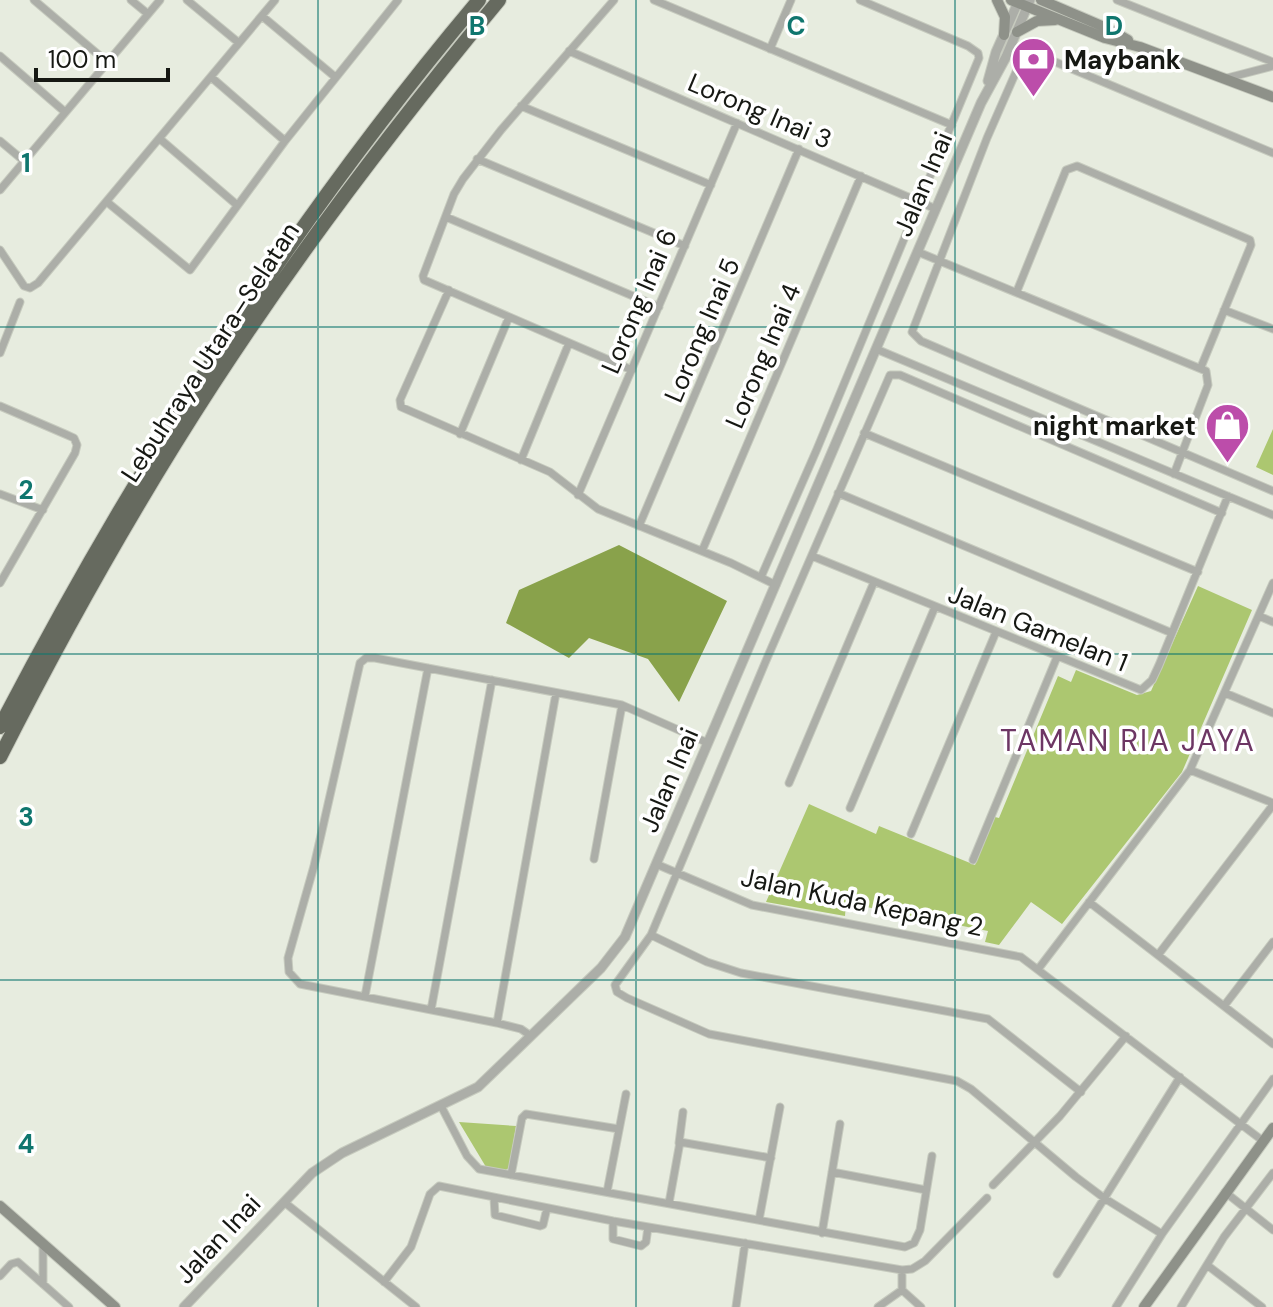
<svg xmlns="http://www.w3.org/2000/svg" width="1273" height="1307" viewBox="0 0 1273 1307" font-family="'DM Sans',sans-serif">
<style>
.green{fill:#acc770}
.water{fill:#89a24b}
.lines{fill:none;stroke-linecap:round;stroke-linejoin:round}
.minor-casing{stroke:#c6cabe;stroke-width:9}
.tertiary-casing{stroke:#c6cabe;stroke-width:11}
.secondary-casing{stroke:#c6cabe;stroke-width:12}
.motorway-casing{stroke:#c6cabe;stroke-width:16}
.minor{stroke:#acaea8;stroke-width:7}
.tertiary{stroke:#acaea8;stroke-width:9}
.secondary{stroke:#8e9189;stroke-width:10}
.motorway{stroke:#666a5f;stroke-width:14}
.grid{fill:none;stroke:#0f766e;stroke-width:2;stroke-opacity:0.55}
.labels{text-anchor:middle;stroke-width:7;stroke-linejoin:round;paint-order:stroke}
.poi-label{font-size:26px;font-weight:bold;fill:#161813;stroke:#fff;text-anchor:start}
.street-label{font-size:26px;fill:#161813;stroke:#fff}
.quarter-label{font-size:30px;letter-spacing:2px;fill:#6d3664;stroke:#fff}
.grid-label{font-size:26px;text-anchor:middle;font-weight:bold;fill:#0f766e;stroke:#fff;stroke-width:7;stroke-linejoin:round;paint-order:stroke}
</style>
<rect width="100%" height="100%" fill="#e7ecdf"/>
<path class="green" d="M1273 429V475L1256 467Z
M1198 586 1252 610 1182 772 1062 924 1031 902 999 945 985 942 988 931 846 903 845 916 766 902 809 804 876 834 879 826 975 865 995 817 999 818 1058 676 1071 682 1076 670 1137 695 1151 691Z
M459 1122 516 1126 509 1168 504 1171 486 1167Z"/>
<path class="water" d="M619 545 727 601 679 702 648 659 589 638 569 658 506 623 519 590Z"/>
<g class="lines">
<defs>
<path id="minor" d="M34 0 107 62
M131 0 148 14
M187 0 239 43
M614 0 501 130 463 179 454 194 423 276 424 280 632 370
M654 0 952 125
M1117 0 1273 62
M262 16 334 76
M770 49 791 0
M569 51 936 209
M0 56 65 112
M211 77 285 141
M1227 78 1273 66
M521 106 711 185
M160 139 237 205
M0 141 24 161
M1273 153 1041 56 1032 57 1019 65 987 138 912 332 921 341 1273 491
M477 159 685 246
M0 190 160 0
M107 202 190 270 285 141 398 0
M446 217 659 307
M0 250 24 286 30 288 38 283 275 0
M918 252 1206 371 1208 385 1174 474
M449 290 400 400 401 407 550 472 598 509 731 563 776 585
M1017 291 1066 170 1077 166 1250 240 1251 245 1201 367
M1224 310 1273 329
M876 349 1273 515
M0 353 20 302
M0 406 65 434 74 438 77 445 75 453 0 583
M864 433 1198 572
M460 434 509 317
M521 460 569 343
M838 493 1172 633
M0 494 43 510
M578 495 737 123
M639 526 799 149
M702 551 861 176
M812 556 1141 690 1152 680 1159 665 1228 496
M761 577 817 449 979 58 978 53 968 46 860 0
M1259 616 1273 622
M1225 693 1273 713
M1190 770 1273 803
M789 783 874 582
M850 808 935 607
M911 834 996 632
M594 859 622 705
M973 860 1057 657
M656 864 752 905 1021 957 1263 1141
M1089 902 1273 1044
M651 935 707 962 741 973 988 1019 1081 1092
M1158 955 1273 805
M1039 968 1190 770 1273 583
M365 996 428 668
M1224 1006 1273 942
M431 1010 492 680
M497 1023 556 693
M531 1036 521 1029 497 1023 300 984 289 972 288 958 314 866 360 663 366 658H375L622 705 708 743
M441 1106 467 1156 479 1169 905 1247 914 1243 920 1230 932 1156
M679 1143 683 1112
M832 1172 926 1190
M511 1175 522 1118 526 1114 619 1129
M993 1185 1060 1116 1126 1036
M607 1192 626 1094
M1225 1192 1273 1230
M494 1198 495 1215 540 1226 543 1225 547 1208
M284 1202 416 1307
M669 1203 680 1142 771 1158
M759 1220 780 1107
M613 1221V1239L641 1246 646 1242 648 1227
M822 1233 840 1124
M1162 1234 1104 1198 1076 1177 971 1089 957 1081 709 1034 627 998 617 992 615 985 651 935 765 663 890 375H900L1222 513
M1207 1265 1262 1307
M902 1270V1290L921 1307
M1057 1274 1180 1077
M0 1276 11 1264 18 1262 69 1307
M384 1282 411 1247 430 1194 439 1186 613 1221 902 1270 912 1269 925 1261 987 1198
M43 1284V1243
M736 1307 745 1243
M878 1307 902 1290
M1116 1307 1162 1234 1273 1079
M1181 1307 1224 1237 1273 1173"/>
<path id="tertiary" d="M988 81 996 52 1019 0
M184 1307 312 1173 342 1153 478 1087 601 968 625 937 981 103 1006 57 1030 0"/>
<path id="secondary" d="M997 0 1005 17 1004 35
M1011 0 1105 38 1140 47 1273 97
M1041 0 1109 29 1128 40
M1017 32 1037 21 1055 20
M0 1206 115 1307
M1144 1307 1273 1128"/>
<path id="motorway" d="M0 727C134 469 291 223 479 0
M0 757C65 629 135 504 213 384 300 250 397 123 499 0"/>
</defs>
<use href="#minor" class="minor-casing"/>
<use href="#tertiary" class="tertiary-casing"/>
<use href="#secondary" class="secondary-casing"/>
<use href="#motorway" class="motorway-casing"/>
<use href="#minor" class="minor"/>
<use href="#tertiary" class="tertiary"/>
<use href="#secondary" class="secondary"/>
<use href="#motorway" class="motorway"/>
</g>
<path class="grid" d="M318 0V1307M636 0V1307M955 0V1307M0 327H1273M0 654H1273M0 980H1273"/>
<defs>
<symbol id="bank-pin" viewBox="-11 -11 22 30"><path d="M0 17L-7.5 6A9.5 9.5 0 1 1 7.5 6Z" fill="#bc4daa" stroke="#fff"/><path d="M-6-4H6V4H-6ZM0-2.3a2.3 2.3 0 1 0 0 4.6a2.3 2.3 0 1 0 0-4.6Z" fill="#fff"/></symbol>
<symbol id="shop-pin" viewBox="-11 -11 22 30"><path d="M0 17L-7.5 6A9.5 9.5 0 1 1 7.5 6Z" fill="#bc4daa" stroke="#fff"/><path d="M-5-2.5h2.3a2.7 3.5 0 0 1 5.4 0H5L5.5 6h-11ZM-1.5-2.5h3a1.5 2.3 0 0 0-3 0Z" fill="#fff"/></symbol>
</defs>
<g fill-rule="evenodd">
<use href="#bank-pin" x="1008" y="34" width="51" height="69"/>
<use href="#shop-pin" x="1202" y="400" width="51" height="69"/>
</g>
<g class="labels">
<g class="poi-label">
<text x="1064" y="69">Maybank</text>
<text x="1196" y="435" text-anchor="end">night market</text>
</g>
<g class="street-label">
<text transform="translate(760 111) rotate(23)" y="9">Lorong Inai 3</text>
<text transform="translate(923 184) rotate(-67)" y="9">Jalan Inai</text>
<text transform="translate(639 301) rotate(-67)" y="9">Lorong Inai 6</text>
<text transform="translate(702 330) rotate(-67)" y="9">Lorong Inai 5</text>
<text transform="translate(210 352) rotate(-57)" y="9">Lebuhraya Utara–Selatan</text>
<text transform="translate(763 356) rotate(-67)" y="9">Lorong Inai 4</text>
<text transform="translate(1038 628) rotate(22)" y="9">Jalan Gamelan 1</text>
<text transform="translate(669 780) rotate(-67)" y="9">Jalan Inai</text>
<text transform="translate(862 902) rotate(12)" y="9">Jalan Kuda Kepang 2</text>
<text transform="translate(218 1239) rotate(-47)" y="9">Jalan Inai</text>
</g>
<g class="quarter-label">
<text x="1128" y="751">TAMAN RIA JAYA</text>
</g>
</g>
<g class="grid-label">
<text x="477" y="35">B</text>
<text x="796" y="35">C</text>
<text x="1114" y="35">D</text>
<text x="26" y="172">1</text>
<text x="26" y="499">2</text>
<text x="26" y="826">3</text>
<text x="26" y="1153">4</text>
</g>
<path d="M36 68v12h132v-12" fill="none" stroke="#161813" stroke-width="4"/>
<text x="48" y="68" font-size="24" fill="#161813" stroke="#ffffff" stroke-width="6" paint-order="stroke">100 m</text>
</svg>
